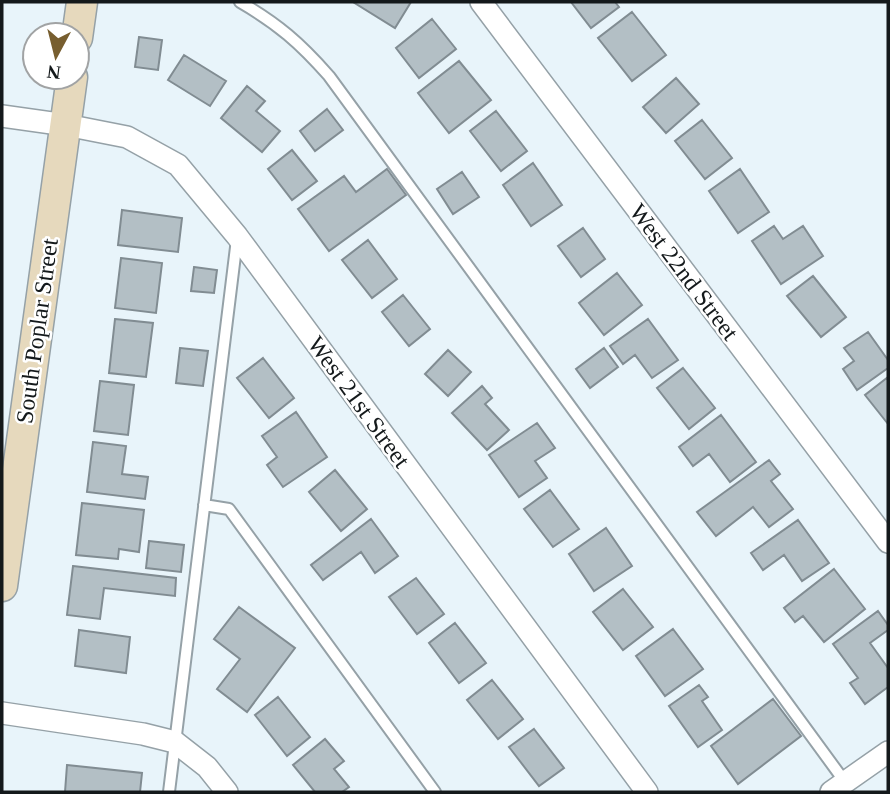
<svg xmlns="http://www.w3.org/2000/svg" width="890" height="794" viewBox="0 0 890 794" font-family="Georgia,serif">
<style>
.building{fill:#b3bfc5;stroke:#818c92;stroke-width:2}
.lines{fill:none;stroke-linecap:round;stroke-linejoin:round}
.service-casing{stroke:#95a1a7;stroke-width:14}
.minor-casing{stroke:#95a1a7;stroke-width:24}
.secondary-casing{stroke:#95a1a7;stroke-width:33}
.service{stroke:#fff;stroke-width:10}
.minor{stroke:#fff;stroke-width:21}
.secondary{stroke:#e6d9bd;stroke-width:30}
.labels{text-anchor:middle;stroke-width:5;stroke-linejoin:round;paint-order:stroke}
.street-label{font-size:24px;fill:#14191b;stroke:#fff}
</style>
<rect width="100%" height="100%" fill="#e8f4fa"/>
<path class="building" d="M353 2H411L395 28Z
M571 2H615L619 7 591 28Z
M632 12 666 55 632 81 598 38Z
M432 19 456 49 419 78 396 48Z
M139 37 162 40 158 70 135 67Z
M184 55 226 81 210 106 168 80Z
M459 61 491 100 449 133 418 93Z
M676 78 699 104 666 133 643 107Z
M247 86 265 101 256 111 280 131 262 152 221 118Z
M327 109 343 130 315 151 300 131Z
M496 111 527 151 501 171 470 131Z
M702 120 732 158 705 179 675 141Z
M292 150 317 181 292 200 268 169Z
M533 163 562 205 531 226 503 185Z
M387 169 406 195 329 251 298 209 344 176 356 192Z
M740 169 769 212 738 233 709 191Z
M462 172 479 197 453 214 437 189Z
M122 210 182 218 178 252 118 245Z
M774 226 783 239 803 226 823 256 781 284 752 241Z
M583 228 605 259 581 277 558 246Z
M368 240 397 279 372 298 342 260Z
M121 258 162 263 156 313 115 308Z
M194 267 217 270 214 293 191 291Z
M617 273 642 305 604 335 579 303Z
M813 276 846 317 821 337 787 296Z
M403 295 430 329 409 346 382 312Z
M115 319 153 323 146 377 109 373Z
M648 319 678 360 652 378 635 355 623 364 610 346Z
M868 332 888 360V368L857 390 843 369 854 361 844 348Z
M180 348 208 351 203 386 176 383Z
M604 348 618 367 590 388 576 369Z
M448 350 471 372 448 396 425 374Z
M263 358 294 398 269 418 237 378Z
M683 368 715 408 689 429 657 388Z
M888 377V424L865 395Z
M100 381 134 385 128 435 94 431Z
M482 386 492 398 485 404 509 430 487 450 452 413Z
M296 412 327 457 283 487 267 465 277 457 262 436Z
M721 415 756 462 730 482 709 454 693 466 679 447Z
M537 423 555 448 535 461 547 478 519 497 489 455Z
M93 442 126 446 122 474 148 477 145 499 87 492Z
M769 460 780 474 771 481 793 509 769 527 753 507 716 536 697 512Z
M335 470 367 509 341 531 309 492Z
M550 490 579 529 553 547 524 509Z
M82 503 144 510 139 552 119 549 118 559 76 555Z
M371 519 398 556 375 573 361 552 323 580 311 565Z
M798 520 829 563 802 581 784 555 763 570 751 553Z
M606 528 632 566 594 591 569 554Z
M149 541 184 545 181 572 146 568Z
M73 566 176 578 175 596 104 588 100 619 67 615Z
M834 569 865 609 824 642 803 616 795 622 784 608Z
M416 578 444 614 417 634 389 597Z
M623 589 653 627 623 650 593 612Z
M239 607 295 648 247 712 217 689 240 659 214 639Z
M878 611 888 625V630L870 643 888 668V687L865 704 850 683 858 678 833 644Z
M455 623 486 663 459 683 429 643Z
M673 629 703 669 665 696 636 656Z
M79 630 130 637 126 673 75 666Z
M492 680 523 719 498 739 467 700Z
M699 685 708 697 702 701 722 730 698 747 669 706Z
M278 697 310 737 287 756 255 715Z
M773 699 801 736 738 784 711 746Z
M534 729 564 768 539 786 509 747Z
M325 739 344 761 334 769 349 787 342 792H315L293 765Z
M67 765 142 773 140 792H65Z"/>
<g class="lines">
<defs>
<path id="service" d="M240 2C278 24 300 43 329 76L845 782
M204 505 229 509 435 792
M169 792 237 239"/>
<path id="minor" d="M481 2 888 542
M2 116 66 125 127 137 178 165 237 236 647 792
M2 713 143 734 175 742 207 767 227 792
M831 792 888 752"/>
<path id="secondary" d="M77 38 82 2
M2 586 72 77"/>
</defs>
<use href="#service" class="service-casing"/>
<use href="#minor" class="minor-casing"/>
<use href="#secondary" class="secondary-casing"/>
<use href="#service" class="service"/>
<use href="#minor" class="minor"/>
<use href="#secondary" class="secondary"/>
</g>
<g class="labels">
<g class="street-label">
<text transform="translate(684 272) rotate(53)" y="8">West 22nd Street</text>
<text transform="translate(37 331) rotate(-82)" y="8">South Poplar Street</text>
<text transform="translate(359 402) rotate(54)" y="8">West 21st Street</text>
</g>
</g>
<rect width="890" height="794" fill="none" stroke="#14191b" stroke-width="7"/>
<g transform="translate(56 56) rotate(187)"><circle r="33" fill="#ffffff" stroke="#a1a3a4" stroke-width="2"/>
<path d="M0-5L12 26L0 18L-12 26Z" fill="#775e2f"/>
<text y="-10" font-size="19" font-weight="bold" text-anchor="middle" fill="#14191b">N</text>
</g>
</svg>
